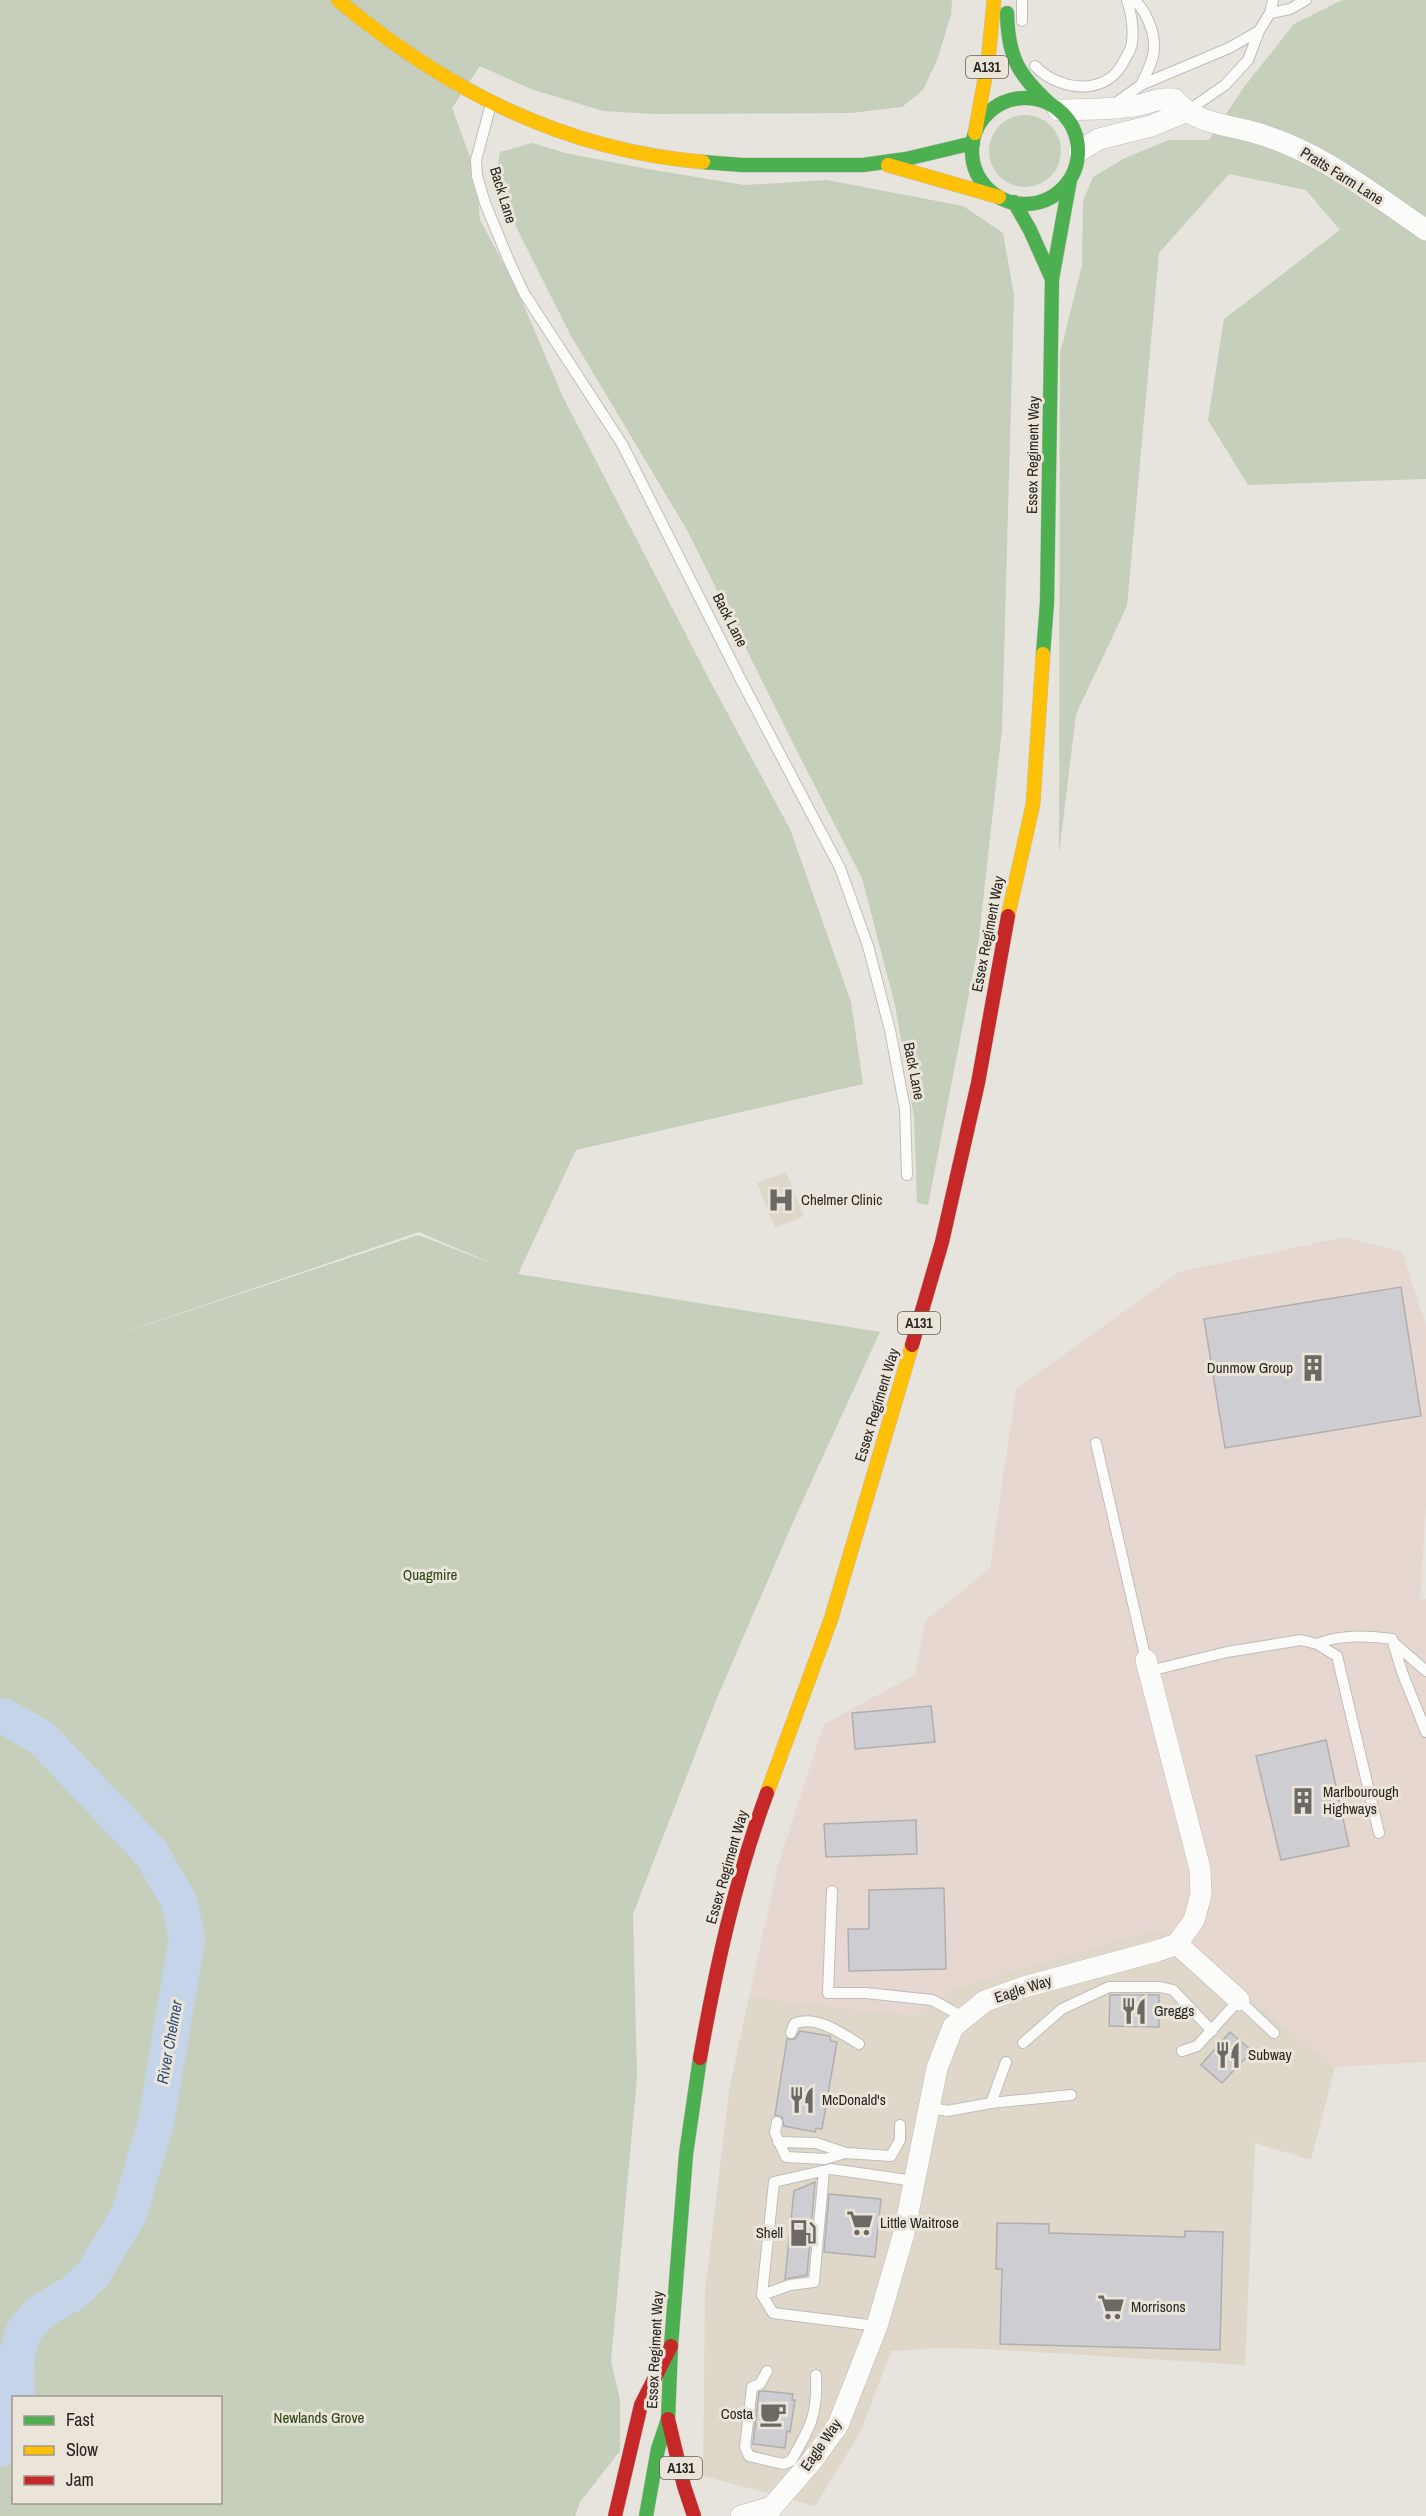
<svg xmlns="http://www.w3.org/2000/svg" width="1426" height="2516" viewBox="0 0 1426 2516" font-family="'Archivo Narrow',sans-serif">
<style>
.built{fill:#ded7ca}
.industrial{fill:#e7d7d1}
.green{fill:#c5cfbb;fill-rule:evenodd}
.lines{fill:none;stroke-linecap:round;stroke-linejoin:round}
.river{stroke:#c5d4e9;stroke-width:36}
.building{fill:#cecdd1;stroke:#b1afae;stroke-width:1.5}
.lane-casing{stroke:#c0bdb9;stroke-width:12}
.street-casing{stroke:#c0bdb9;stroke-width:22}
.fast-casing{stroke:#c0bdb9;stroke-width:15}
.slow-casing{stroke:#c0bdb9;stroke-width:15}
.jam-casing{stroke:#c0bdb9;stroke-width:15}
.lane{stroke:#fbfbfa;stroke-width:10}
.street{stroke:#fbfbfa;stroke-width:21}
.fast{stroke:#4caf50;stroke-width:14}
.slow{stroke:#ffc107;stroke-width:14}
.jam{stroke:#c62828;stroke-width:14}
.labels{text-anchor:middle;stroke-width:6;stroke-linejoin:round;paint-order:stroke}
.shield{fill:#ebe4d9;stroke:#64605a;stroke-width:1.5}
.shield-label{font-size:14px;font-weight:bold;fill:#2a2723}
.street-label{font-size:15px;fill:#2a2723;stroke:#ebe4d9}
.poi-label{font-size:15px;fill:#2a2723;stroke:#ebe4d9;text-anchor:start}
.park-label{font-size:15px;fill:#294615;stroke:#ebe4d9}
.water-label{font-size:16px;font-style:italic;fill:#31507c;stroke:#ebe4d9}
</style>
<rect width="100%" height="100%" fill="#e7e3dd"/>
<path class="built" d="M786 1172 804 1216 775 1228 757 1183Z
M1161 1928 1335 2067 1311 2160 1255 2143 1245 2365 987 2349 938 2348 891 2351 860 2433 815 2506 703 2476 705 2292 729 2091 749 1997 915 2016 932 2000 965 1985Z"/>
<path class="industrial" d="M1345 1237 1402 1252 1426 1325V1505L1420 1599H1426V2062L1335 2067 1161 1928 965 1985 932 2000 915 2016 749 1997 778 1865 824 1724 915 1675 925 1621 990 1568 1016 1389 1179 1272Z"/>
<path class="green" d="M0 0H952L951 15 937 60 923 90 902 107 851 113 653 114 603 111 531 89 480 66 452 108 477 176 480 220 515 285 563 397 709 679 790 829 851 1002 863 1084 576 1150 518 1274 880 1332 797 1513 717 1698 633 1914 637 2078 611 2361 620 2400V2451L580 2502 575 2516H0ZM419 1232 496 1265 418 1235 87 1345ZM16 2381V2397L220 2398V2502H14L13 2414 12 2416Z
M1342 0H1426V479L1248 485 1208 420 1224 319 1340 230 1306 190 1229 174 1159 253 1127 606 1076 714 1059 854 1060 354 1082 265 1083 201 1093 177 1125 158 1169 140H1209L1244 87 1294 24Z
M989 151a36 36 0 1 1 72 0a36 36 0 1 1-72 0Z
M533 143 565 153 642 168 744 185 827 180 963 206 1003 233 1014 295 1002 729 978 947 928 1205 917 1203 914 1117 895 1005 862 878 799 755 687 530 571 336 495 185 500 152Z"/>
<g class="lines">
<path class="river" d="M0 1716 5 1717 42 1738 151 1853 179 1901 187 1939 156 2122 129 2214 93 2274 73 2293 40 2312 23 2332 16 2359 17 2398
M0 2449 11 2432 14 2417"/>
</g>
<path class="building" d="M1401 1287 1421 1416 1225 1448 1204 1319Z
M931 1706 935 1742 855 1749 852 1713Z
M1326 1740 1349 1846 1281 1860 1256 1756Z
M916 1820 917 1854 826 1857 824 1824Z
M944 1888 946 1969 849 1971 848 1929H869V1890Z
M1110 1995H1159V2027L1109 2026Z
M800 2031 830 2036 831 2041 837 2042 822 2129 816 2128 815 2132 784 2126 782 2117 775 2115 787 2039H795Z
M1230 2032 1252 2051 1222 2083 1201 2065Z
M815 2182 807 2275 785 2279 794 2191Z
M829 2194 881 2199 875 2257 824 2252Z
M997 2223 1049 2224V2233L1185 2237V2231L1223 2232 1220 2350 1000 2344 1002 2269H996Z
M764 2391 793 2394 792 2400H795L790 2432 787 2431 785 2448 753 2444 759 2392Z"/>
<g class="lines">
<defs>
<path id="lane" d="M1022 0V21
M1134 0C1146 10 1155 33 1154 48 1154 60 1146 74 1141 85
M1270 13 1290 9 1306 0
M1035 66C1060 92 1108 97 1125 59 1128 54 1132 48 1132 42 1134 28 1131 13 1127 0
M491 104 476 160 477 176 485 203 509 261 524 293 622 444 741 680 840 868 868 946 890 1030 905 1109 907 1175
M1113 105 1141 85 1229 48 1259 31
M1186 112 1225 85 1248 60 1259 31 1270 13 1273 0
M1096 1443 1146 1660
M1394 1643 1426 1671
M1317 1644C1341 1634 1367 1636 1392 1639L1402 1672 1426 1732
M1149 1671 1227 1652 1301 1640 1317 1644 1337 1656 1379 1833
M832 1891 828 1993H866L932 2000 965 2018
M791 2033 794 2024C815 2014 841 2033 859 2044
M1023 2043 1062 2009 1109 1987H1160L1173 1990 1212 2031
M1182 2051 1197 2046 1239 2000 1274 2033
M991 2103 1006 2062
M929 2107 947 2111 991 2103 1071 2095
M777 2122 775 2133 786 2157 825 2159 845 2153
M778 2142 816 2143 846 2153 891 2156 900 2140V2125
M762 2295 790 2285 814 2282 824 2171
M877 2326 773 2313 762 2295 774 2182 831 2169 914 2181
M767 2371 760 2384 752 2387 745 2447 749 2456 783 2464 791 2461C810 2428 818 2415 816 2375"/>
<path id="street" d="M1058 110C1083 109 1109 110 1133 106 1148 104 1159 97 1174 99 1193 122 1221 124 1249 131 1316 148 1370 192 1426 230
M1079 151 1099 139 1151 126 1185 112
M1177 1944 1239 2000
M741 2516 772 2507
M767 2516 772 2507 811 2462 838 2425 877 2326 904 2233 937 2068 953 2027 985 2001 1024 1987 1157 1951 1177 1944 1194 1920 1201 1895 1200 1869 1146 1660"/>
<path id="fast" d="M1007 13C1008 57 1018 75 1050 104
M972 151a53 53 0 1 1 106 0a53 53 0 1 1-106 0Z
M703 162 742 165H863L906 159 973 143
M1014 202 1030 230 1052 279
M1043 654 1047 603 1052 279 1070 180
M646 2516 658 2449 668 2419 671 2346 686 2154 700 2058"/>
<path id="slow" d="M338 0C445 89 562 150 703 162
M975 133 988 61 994 0
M888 165 999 197
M1008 916 1033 804 1043 654
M767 1793 831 1619 912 1345"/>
<path id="jam" d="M912 1345 942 1242 978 1083 1008 916
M700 2058C716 1968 735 1879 767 1793
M668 2419 684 2486 694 2516
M615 2516 641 2405 671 2346"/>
</defs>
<use href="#lane" class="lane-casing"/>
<use href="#street" class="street-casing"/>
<use href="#fast" class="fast-casing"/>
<use href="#slow" class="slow-casing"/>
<use href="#jam" class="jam-casing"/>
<use href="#lane" class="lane"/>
<use href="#street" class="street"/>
<use href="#fast" class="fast"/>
<use href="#slow" class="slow"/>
<use href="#jam" class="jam"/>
</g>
<defs>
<symbol id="hospital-bare" viewBox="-9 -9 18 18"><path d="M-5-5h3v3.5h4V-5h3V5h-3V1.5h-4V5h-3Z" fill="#6c6964" stroke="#ebe4d9" stroke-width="2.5" paint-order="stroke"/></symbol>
<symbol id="building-bare" viewBox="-9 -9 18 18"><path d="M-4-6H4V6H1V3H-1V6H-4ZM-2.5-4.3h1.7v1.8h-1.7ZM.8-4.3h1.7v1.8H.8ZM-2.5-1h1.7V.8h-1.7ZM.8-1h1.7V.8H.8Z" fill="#6c6964" stroke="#ebe4d9" stroke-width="2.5" paint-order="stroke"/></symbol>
<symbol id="restaurant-bare" viewBox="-9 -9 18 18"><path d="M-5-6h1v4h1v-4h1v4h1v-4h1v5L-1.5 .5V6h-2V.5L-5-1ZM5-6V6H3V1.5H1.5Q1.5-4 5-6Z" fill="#6c6964" stroke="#ebe4d9" stroke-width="2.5" paint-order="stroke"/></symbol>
<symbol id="supermarket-bare" viewBox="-9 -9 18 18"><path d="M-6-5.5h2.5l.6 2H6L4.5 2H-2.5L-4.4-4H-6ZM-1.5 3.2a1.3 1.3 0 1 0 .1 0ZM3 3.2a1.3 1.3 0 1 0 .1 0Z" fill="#6c6964" stroke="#ebe4d9" stroke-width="2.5" paint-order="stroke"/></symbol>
<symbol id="fuel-bare" viewBox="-9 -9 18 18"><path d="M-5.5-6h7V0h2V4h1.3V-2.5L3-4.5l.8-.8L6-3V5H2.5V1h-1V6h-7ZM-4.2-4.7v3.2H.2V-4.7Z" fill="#6c6964" stroke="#ebe4d9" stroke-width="2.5" paint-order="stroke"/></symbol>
<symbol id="cafe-bare" viewBox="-9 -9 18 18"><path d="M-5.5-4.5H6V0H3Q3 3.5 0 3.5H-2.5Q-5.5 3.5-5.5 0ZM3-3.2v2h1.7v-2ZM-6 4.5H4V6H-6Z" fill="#6c6964" stroke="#ebe4d9" stroke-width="2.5" paint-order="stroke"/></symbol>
</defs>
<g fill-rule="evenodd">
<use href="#hospital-bare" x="762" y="1181" width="38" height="38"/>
<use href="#building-bare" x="1294" y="1349" width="38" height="38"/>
<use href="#building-bare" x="1284" y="1782" width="38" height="38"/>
<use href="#restaurant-bare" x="1115" y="1992" width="38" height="38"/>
<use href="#restaurant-bare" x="1209" y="2036" width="38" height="38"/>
<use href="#restaurant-bare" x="783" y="2081" width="38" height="38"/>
<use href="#supermarket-bare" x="841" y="2204" width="38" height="38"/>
<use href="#fuel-bare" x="784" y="2214" width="38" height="38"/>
<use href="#supermarket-bare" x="1092" y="2288" width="38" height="38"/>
<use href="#cafe-bare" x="754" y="2395" width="38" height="38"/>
</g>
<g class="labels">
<g class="shield">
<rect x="966" y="56" width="42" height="22" rx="4.5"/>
<rect x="898" y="1312" width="42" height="22" rx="4.5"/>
<rect x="660" y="2457" width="42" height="22" rx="4.5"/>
</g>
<g class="shield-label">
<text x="987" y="72">A131</text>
<text x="919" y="1328">A131</text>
<text x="681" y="2473">A131</text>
</g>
<g class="street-label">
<text transform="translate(1342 176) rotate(32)" y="5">Pratts Farm Lane</text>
<text transform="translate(503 195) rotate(73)" y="5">Back Lane</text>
<text transform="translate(1033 455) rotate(-89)" y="5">Essex Regiment Way</text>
<text transform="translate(730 620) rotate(63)" y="5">Back Lane</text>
<text transform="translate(988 934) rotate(-79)" y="5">Essex Regiment Way</text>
<text transform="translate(914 1071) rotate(79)" y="5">Back Lane</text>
<text transform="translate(877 1405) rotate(-73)" y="5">Essex Regiment Way</text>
<text transform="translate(727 1867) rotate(-74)" y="5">Essex Regiment Way</text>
<text transform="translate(1023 1989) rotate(-18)" y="5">Eagle Way</text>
<text transform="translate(655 2350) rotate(-87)" y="5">Essex Regiment Way</text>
<text transform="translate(821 2445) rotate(-55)" y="5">Eagle Way</text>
</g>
<g class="poi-label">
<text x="801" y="1205">Chelmer Clinic</text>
<text x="1293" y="1373" text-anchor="end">Dunmow Group</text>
<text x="1323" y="1797">Marlbourough<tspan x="1323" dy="17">Highways</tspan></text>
<text x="1154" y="2016">Greggs</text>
<text x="1248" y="2060">Subway</text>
<text x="822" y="2105">McDonald's</text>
<text x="880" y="2228">Little Waitrose</text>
<text x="783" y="2238" text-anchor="end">Shell</text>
<text x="1131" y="2312">Morrisons</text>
<text x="753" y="2419" text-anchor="end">Costa</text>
</g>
<g class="park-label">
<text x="430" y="1580">Quagmire</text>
<text x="319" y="2423">Newlands Grove</text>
</g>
<g class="water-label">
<text transform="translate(169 2042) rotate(-80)" y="6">River Chelmer</text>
</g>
</g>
<rect x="12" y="2396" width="210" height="108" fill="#ebe4d9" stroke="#9e9890" stroke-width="1.5"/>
<rect x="24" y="2416" width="30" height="9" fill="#4caf50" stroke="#9e9890" stroke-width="1.5"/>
<text x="66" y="2426" font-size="18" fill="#2a2723">Fast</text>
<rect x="24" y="2446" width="30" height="9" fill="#ffc107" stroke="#9e9890" stroke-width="1.5"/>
<text x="66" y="2456" font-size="18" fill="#2a2723">Slow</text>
<rect x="24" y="2476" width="30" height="9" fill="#c62828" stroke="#9e9890" stroke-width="1.5"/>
<text x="66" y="2486" font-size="18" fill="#2a2723">Jam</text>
</svg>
